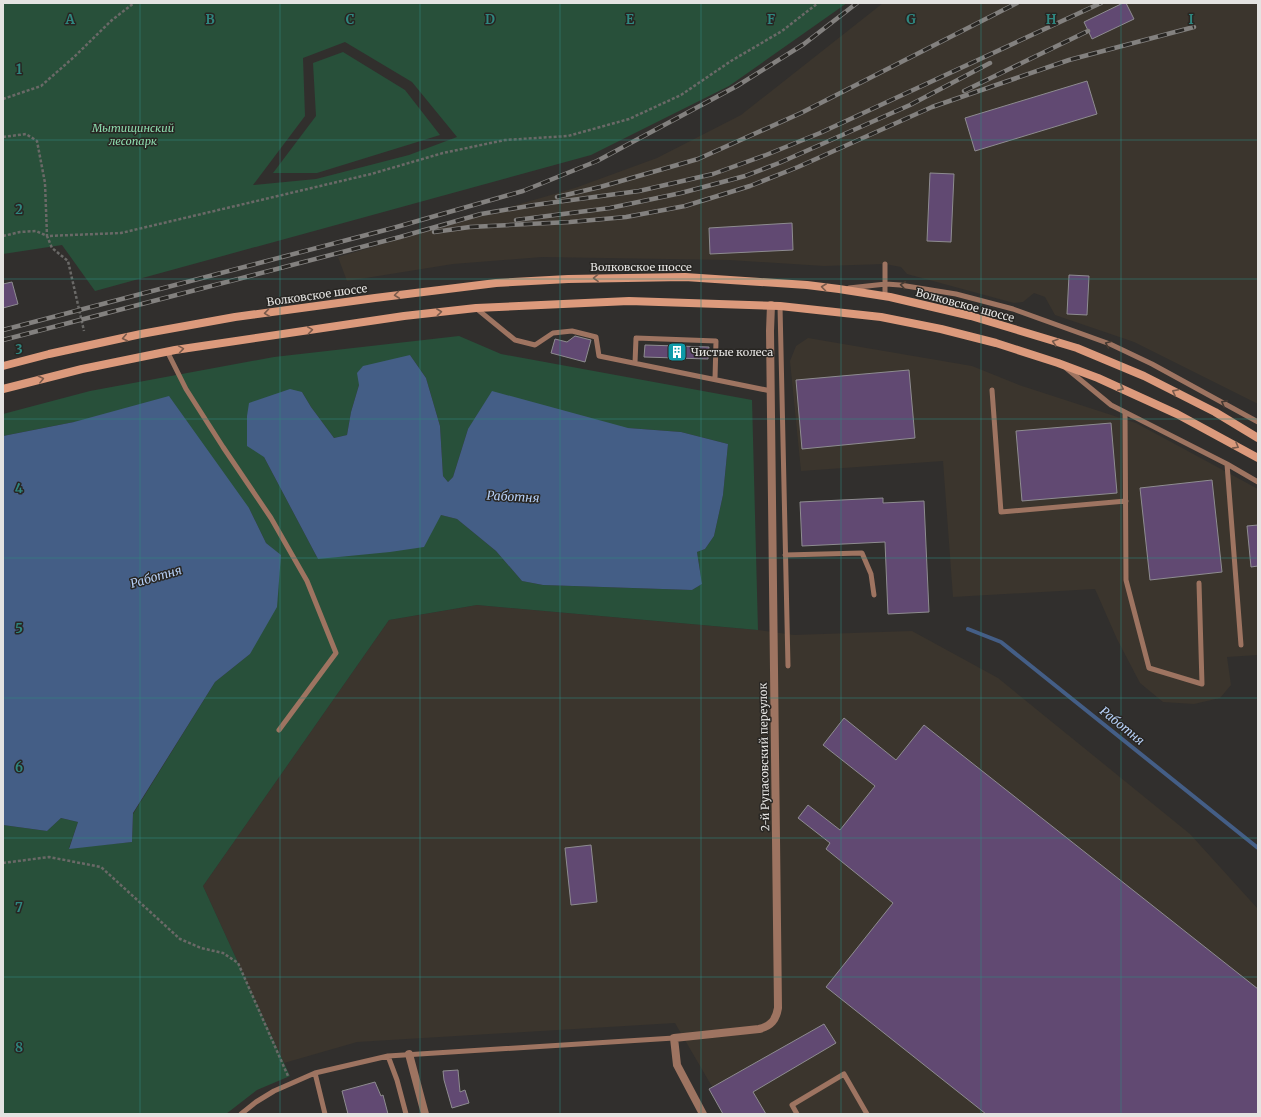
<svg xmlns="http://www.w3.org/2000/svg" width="1261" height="1117" viewBox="0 0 1261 1117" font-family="Merriweather,serif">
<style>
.built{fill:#3b352d}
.green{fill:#28503a;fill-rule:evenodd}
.water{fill:#445e86}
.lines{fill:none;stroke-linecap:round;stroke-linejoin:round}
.stream{stroke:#445e86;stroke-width:4}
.building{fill:#614972;stroke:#8e8c90}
.path{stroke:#6a6967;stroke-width:2.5;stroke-dasharray:3 2;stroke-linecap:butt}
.service{stroke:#9e7461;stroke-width:5}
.minor{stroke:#9e7461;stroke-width:8}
.secondary{stroke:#dc9a7c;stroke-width:8}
.rail-casing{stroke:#83817f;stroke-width:4.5}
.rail{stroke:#282623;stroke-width:3;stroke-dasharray:9;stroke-linecap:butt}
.oneway{stroke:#795a4b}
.oneway2{stroke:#463a32}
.grid{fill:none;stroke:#2f867f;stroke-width:1;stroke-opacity:0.55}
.labels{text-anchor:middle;stroke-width:3;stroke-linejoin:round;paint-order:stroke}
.park-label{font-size:11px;font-style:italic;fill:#8ddcae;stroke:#282623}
.street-label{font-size:11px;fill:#e4e3e1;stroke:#282623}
.poi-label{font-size:11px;fill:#e4e3e1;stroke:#282623;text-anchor:start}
.water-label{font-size:12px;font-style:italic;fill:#b6d0f7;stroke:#282623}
.grid-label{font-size:13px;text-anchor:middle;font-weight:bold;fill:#2f867f;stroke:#282623;stroke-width:3;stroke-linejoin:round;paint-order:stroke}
</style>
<rect width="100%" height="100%" fill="#312f2d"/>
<path class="built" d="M883 3H1258V404L1134 342 1055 315 1045 297 1034 293 1023 302 1014 303 907 274 901 267 885 264 824 266 729 260 542 257 453 264 347 281 338 257 575 188 657 158 741 115Z
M808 338 972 366 1019 385 1136 423 1258 489V655L1227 657 1231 685 1220 698 1194 704 1163 702 1140 683 1117 639 1095 589 953 597 943 461 801 471 790 361 796 346Z
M477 605 758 630 794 635 912 631 998 678 1190 834 1258 909V1114H728L675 1023 357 1042 284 1063 203 886 389 620Z"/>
<path class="green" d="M3 3H847L729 86 591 155 95 291 62 245 3 254ZM345 42 412 82 457 137 409 155 316 179 253 185 305 116 303 58Z
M343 52 405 90 440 135 317 173H273L316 116 313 63Z
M459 336 501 354 752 400 758 630 477 605 389 620 203 886 290 1076 257 1090 226 1114H3V825L47 831 61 818 78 822 69 848 132 842 133 814 215 682 250 654 281 556 266 543 249 508 74 422 3 436V414L90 391 274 357ZM410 355 426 378 440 426 443 476 448 482 453 477 468 429 628 428 681 432 728 444 723 495 714 536 705 549 697 552 702 584 692 590 543 585 522 581 496 551 457 519 441 515 318 559 264 457 302 392 311 407 334 438 347 435 351 412 359 385Z"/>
<path class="water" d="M410 355 426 378 440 426 443 476 448 482 453 477 468 429 492 391 628 428 681 432 728 444 723 495 714 536 705 549 697 552 702 584 692 590 543 585 522 581 496 551 457 519 441 515 424 547 390 552 318 559 264 457 247 446V416L249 403 290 389 302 392 311 407 334 438 347 435 351 412 359 385 357 373 363 366Z
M169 396 249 508 266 543 281 555 277 607 250 654 215 682 133 813 132 842 69 849 78 822 61 818 47 831 3 825V436L74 422Z"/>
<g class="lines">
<path class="stream" d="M968 629 1001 642 1258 848"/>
</g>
<path class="building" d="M1123 3H1126L1134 19 1092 39 1084 22Z
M1087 81 1097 114 975 151 965 118Z
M930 173 954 174 951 242 927 241Z
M792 223 793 250 710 254 709 228Z
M1069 275 1089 276 1087 315 1067 314Z
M12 282 18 304 3 308V284Z
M575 336 591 340 585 362 551 353 555 339 567 342Z
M645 345 709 347 708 359 644 357Z
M909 370 915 438 802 449 796 380Z
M1111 423 1117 493 1022 501 1016 431Z
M1212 480 1222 572 1150 580 1140 488Z
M883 498V503L924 501 929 612 888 614 885 542 802 546 800 502Z
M1258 525V566L1251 567 1247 526Z
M844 718 896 760 924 725 1258 989V1114H986L826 987 893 903 826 849 830 843 798 818 808 805 840 830 875 786 823 745Z
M591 845 597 902 571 905 565 848Z
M824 1024 836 1043 753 1092 766 1114H723L709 1089Z
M458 1070 460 1092 465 1090 469 1103 452 1108 444 1080 443 1071Z
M375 1082 381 1096 383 1095 388 1114H348L342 1091Z"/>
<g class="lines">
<path class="path" d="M3 99 41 86 74 57 112 20 134 3
M3 137 26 134 37 141 45 183 47 236 121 233 371 174 443 153 505 140 568 136 629 119 681 95 731 61 782 31 818 3
M3 236 20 232 36 231 47 236 52 248 68 261 84 331
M3 863 49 857 101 867 180 939 201 948 223 953 238 963 288 1076"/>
<path class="service" d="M849 288 886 284 900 285 956 294 1013 309 1110 344 1152 364 1258 422
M885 296V264
M780 306 788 666
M477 309 515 340 535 345 553 333 572 331 596 337 599 356 771 391
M167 351 186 389 223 447 271 518 307 581 336 653 279 730
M635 363 636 338 716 341 715 379
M1066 368 1111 405 1227 464 1258 482
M992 390 1001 512 1126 501
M1125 413 1126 580 1149 668 1202 684 1199 583
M1227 464 1241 645
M785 555 862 553 871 574 874 595
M388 1056 397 1080 406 1114
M241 1114 256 1102 274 1091 315 1073
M325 1114 315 1073 388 1056 674 1038
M797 1114 792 1105 844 1074 867 1114"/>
<path class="minor" d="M409 1054 425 1114
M703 1114 677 1065 674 1038 759 1029C771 1026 776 1020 778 1008L770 331 771 305"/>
<path class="secondary" d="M3 366 49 354 141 334 235 317 375 298 496 283 568 279 685 277 807 285 839 289 890 297 971 316 1077 348 1144 376 1215 412 1258 438
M3 389 82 369 175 350 404 316 476 308 629 301 780 306 881 317 941 329 996 343 1058 363 1098 378 1177 414 1258 458"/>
<defs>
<path id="rail" d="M964 91 1088 31
M557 197 600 187 698 159 801 113 1017 3
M516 220 610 208 681 193 745 176 779 163 910 105 990 63
M434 232 470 227 570 222 626 217 685 206 750 186 798 167 932 107 1069 60 1194 27
M3 330 393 228 523 191 597 161 737 86 804 44 857 3
M3 340 400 237 481 214 534 205 639 191 713 174 766 155 820 133 1101 3"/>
</defs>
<use href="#rail" class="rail-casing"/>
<use href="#rail" class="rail"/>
</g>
<defs><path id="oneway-chevron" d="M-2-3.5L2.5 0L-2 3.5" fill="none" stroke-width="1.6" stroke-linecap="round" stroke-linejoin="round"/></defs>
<g class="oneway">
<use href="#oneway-chevron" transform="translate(596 278) rotate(179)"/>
<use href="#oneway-chevron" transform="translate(824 287) rotate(-173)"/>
<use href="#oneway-chevron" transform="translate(397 295) rotate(173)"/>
<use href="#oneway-chevron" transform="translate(439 312) rotate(-6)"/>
<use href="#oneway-chevron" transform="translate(267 313) rotate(172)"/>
<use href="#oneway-chevron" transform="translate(310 330) rotate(-8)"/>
<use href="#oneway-chevron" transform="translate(125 338) rotate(168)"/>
<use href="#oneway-chevron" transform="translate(1055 342) rotate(-163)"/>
<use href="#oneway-chevron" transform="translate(181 349) rotate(-9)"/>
<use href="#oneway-chevron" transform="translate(41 379) rotate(-14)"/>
<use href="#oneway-chevron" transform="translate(1121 388) rotate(24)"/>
<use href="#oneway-chevron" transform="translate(1175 392) rotate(-153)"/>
<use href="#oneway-chevron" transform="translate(1236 446) rotate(29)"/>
</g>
<g class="oneway2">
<use href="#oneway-chevron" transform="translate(903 285) rotate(-172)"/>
<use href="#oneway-chevron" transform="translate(1108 344) rotate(-158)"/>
<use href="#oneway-chevron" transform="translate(1224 403) rotate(-151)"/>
</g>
<path class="grid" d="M140 3V1114M280 3V1114M420 3V1114M560 3V1114M701 3V1114M841 3V1114M981 3V1114M1121 3V1114M3 140H1258M3 279H1258M3 419H1258M3 558H1258M3 698H1258M3 838H1258M3 977H1258"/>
<defs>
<symbol id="building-square" viewBox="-11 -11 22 22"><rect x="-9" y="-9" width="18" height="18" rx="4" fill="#0f9aa8" stroke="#282623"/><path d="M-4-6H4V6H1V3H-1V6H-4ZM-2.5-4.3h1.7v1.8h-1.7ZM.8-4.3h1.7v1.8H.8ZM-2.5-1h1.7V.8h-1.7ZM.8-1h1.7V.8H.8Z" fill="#fff"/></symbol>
</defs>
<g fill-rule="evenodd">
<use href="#building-square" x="666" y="341" width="22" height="22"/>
</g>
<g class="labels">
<g class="park-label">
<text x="133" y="132">Мытищинский<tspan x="133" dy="13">лесопарк</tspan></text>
</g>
<g class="street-label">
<text x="641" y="271">Волковское шоссе</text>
<text transform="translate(317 295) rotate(-8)" y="4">Волковское шоссе</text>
<text transform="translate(965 305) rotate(15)" y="4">Волковское шоссе</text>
<text transform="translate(764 757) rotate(-91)" y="4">2-й Рупасовский переулок</text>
</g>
<g class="poi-label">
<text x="691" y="356">Чистые колеса</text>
</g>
<g class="water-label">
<text transform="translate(513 497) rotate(3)" y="4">Работня</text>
<text transform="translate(156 577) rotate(-16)" y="4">Работня</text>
<text transform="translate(1122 726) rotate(39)" y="4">Работня</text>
</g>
</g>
<g class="grid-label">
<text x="70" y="24">A</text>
<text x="210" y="24">B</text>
<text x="350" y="24">C</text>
<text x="490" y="24">D</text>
<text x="630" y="24">E</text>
<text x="771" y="24">F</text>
<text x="911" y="24">G</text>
<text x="1051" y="24">H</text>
<text x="1191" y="24">I</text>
<text x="19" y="74">1</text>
<text x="19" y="214">2</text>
<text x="19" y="354">3</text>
<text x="19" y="493">4</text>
<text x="19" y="633">5</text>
<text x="19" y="772">6</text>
<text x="19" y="912">7</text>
<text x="19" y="1052">8</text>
</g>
<rect width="1261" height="1117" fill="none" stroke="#e4e3e1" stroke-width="8"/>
</svg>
